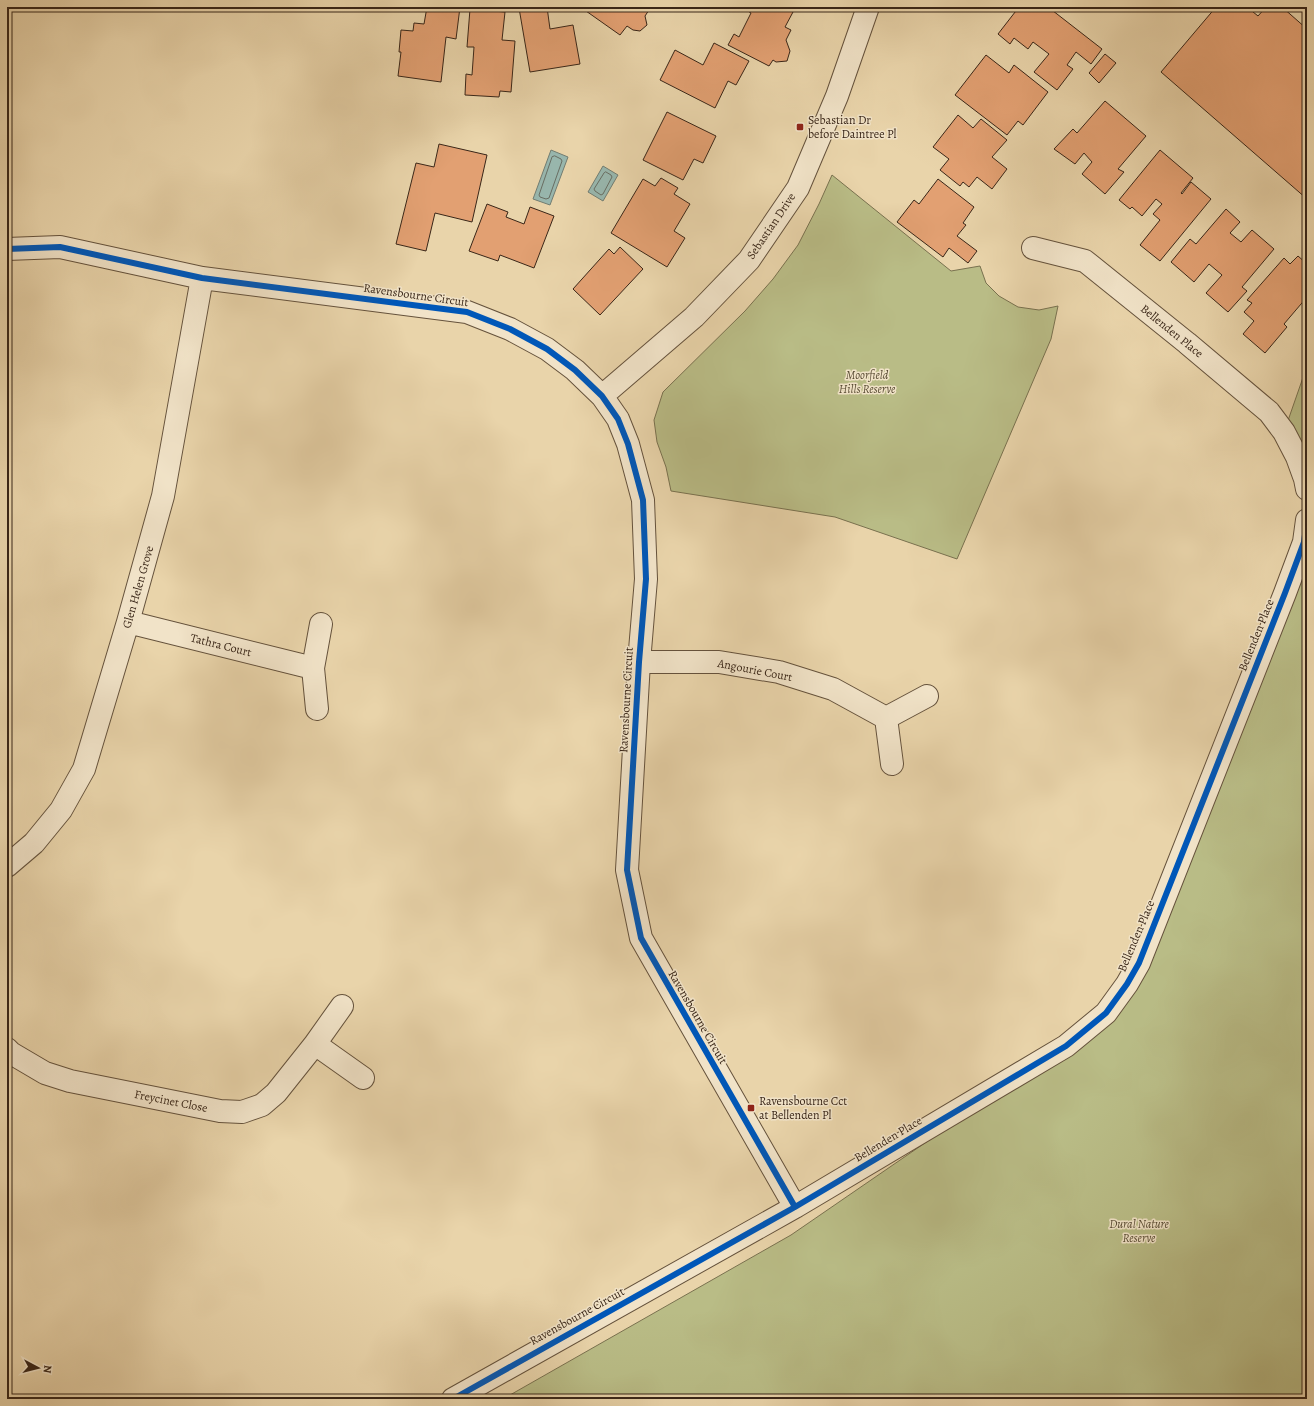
<svg xmlns="http://www.w3.org/2000/svg" width="1314" height="1406" viewBox="0 0 1314 1406" font-family="Alegreya,serif">
<style>
.green{fill:#b9bc86;stroke:#79714f}
.water{fill:#98b7ae;stroke:#727d72}
.lines{fill:none;stroke-linecap:round;stroke-linejoin:round}
.shore{stroke:#686e63;stroke-width:1}
.building{fill:#e2a072;stroke:#392618}
.street-casing{stroke:#65523c;stroke-width:24}
.street{stroke:#f1e3c8;stroke-width:22}
.cycleway-casing{stroke:#f1e3c8;stroke-width:8}
.cycleway{stroke:#0057b8;stroke-width:6}
.poi-dot{fill:#8f2418;stroke:#f1e3c8;stroke-width:1.5}
.labels{text-anchor:middle;stroke-width:3;stroke-linejoin:round;paint-order:stroke}
.poi-label{font-size:12px;fill:#392618;stroke:#f1e3c8;text-anchor:start}
.street-label{font-size:12px;fill:#392618;stroke:#f1e3c8}
.park-label{font-size:12px;font-style:italic;fill:#594c34;stroke:#f1e3c8}
</style>
<rect width="100%" height="100%" fill="#e9d4aa"/>
<filter id="stains"><feTurbulence type="fractalNoise" baseFrequency=".005" numOctaves="4"/><feColorMatrix values="0 0 0 0 .2 0 0 0 0 .09 0 0 0 0 .02 0 0 0 .5 -.17"/></filter>
<radialGradient id="worn" r=".72"><stop offset=".6" stop-color="#630" stop-opacity="0"/><stop offset="1" stop-color="#630" stop-opacity=".3"/></radialGradient>
<path class="green" d="M832 175 951 271 980 266 986 283 999 296 1018 307 1039 310 1058 306 1051 339 957 559 835 517 671 491 666 467 657 442 654 420 663 392 745 311 773 279 798 245 819 204Z
M1307 366V489L1284 432Z
M1307 520V1399H503L791 1235 1066 1046 1127 984Z"/>
<path class="water" d="M551 150 568 157 550 205 533 199Z
M603 166 618 175 603 201 588 192Z"/>
<g class="lines">
<path class="shore" d="M555 156 561 159 562 161 549 198 546 199 540 197 539 195 552 157Z
M606 172 611 175 612 177 603 194 601 195 595 191 594 189 604 173Z"/>
</g>
<path class="building" d="M427 7H460L456 39 446 37 441 82 398 76 401 52H399L401 30 413 31 414 23 424 24Z
M523 7H547L550 29 573 25 580 64 530 72 519 8Z
M588 7H651L645 16 647 25 640 31 633 30 627 26 620 35 586 11Z
M745 7H783L793 12 785 27 791 30 786 40 790 51 787 61 776 62 773 60 769 66 728 45 734 34 739 37 751 13 746 10Z
M1019 7H1048L1102 49 1091 64 1076 52 1067 65 1073 69 1057 90 1034 72 1049 54 1033 42 1028 49 1014 38 1010 44 998 34Z
M1216 7H1247L1258 16 1266 7H1282L1307 29V199L1161 72Z
M470 9 505 12 502 40 515 41 511 92 500 91 499 97 465 95 466 74 472 75 474 47H467Z
M714 43 749 61 736 85 728 81 715 108 660 80 675 50 703 65Z
M1105 54 1116 63 1099 83 1089 73Z
M986 55 1009 73 1014 65 1048 92 1023 125 1018 121 1007 135 955 95Z
M1105 101 1146 136 1118 169 1124 172 1105 194 1082 174 1092 162 1084 153 1075 164 1054 149 1073 129 1077 133Z
M667 112 716 136 703 163 694 159 683 180 643 160Z
M958 115 973 128 981 119 1007 140 992 157 1007 169 992 189 977 177 969 187 963 182 960 186 940 170 949 159 933 147Z
M439 144 487 155 472 222 435 213 426 251 396 244 416 163 434 167Z
M1160 150 1193 178 1181 193 1182 194 1191 182 1211 199 1160 261 1140 245 1160 220 1153 214 1162 204 1156 199 1142 216 1132 207 1130 209 1119 200Z
M661 178 678 188 674 194 690 204 674 231 685 238 667 267 611 233 643 179 655 186Z
M938 179 974 207 963 223 966 225 957 236 977 251 968 263 949 248 943 257 897 222 914 200 919 204Z
M487 204 508 212 506 217 524 224 530 207 554 216 534 268 500 255 498 261 469 251Z
M1226 209 1240 222 1230 233 1241 242 1252 230 1274 249 1242 287 1247 291 1228 312 1206 293 1222 275 1209 264 1194 282 1171 262 1190 239 1196 244Z
M620 247 643 269 600 315 573 289 609 249 614 254Z
M1298 256 1307 264V285L1304 289 1307 292V297L1284 324 1287 327 1265 353 1243 334 1254 321 1244 312 1252 303 1247 300 1284 258 1290 264Z"/>
<g class="lines">
<defs>
<path id="street" d="M1033 248 1085 261 1187 343 1269 412 1284 432 1297 457 1305 479 1307 489
M7 249 60 247 202 278 467 312 510 329 547 349 575 370 602 396 618 419 628 444 643 500 646 579 639 662 627 870 641 938 795 1207 453 1399
M602 396 694 317 749 260 798 188 837 96 868 7
M128 622 313 668
M639 662H719L779 672 833 689 886 718 892 764
M317 709 313 668 321 624
M886 718 927 696
M7 866 34 843 61 810 84 769 128 622 163 496 202 278
M315 1044 363 1078
M7 1049 11 1053 45 1073 70 1081 220 1111 242 1112 262 1105 276 1093 315 1044 342 1006
M795 1207 1066 1046 1106 1013 1127 984 1139 963 1285 593 1304 542 1307 520"/>
</defs>
<use href="#street" class="street-casing"/>
<use href="#street" class="street"/>
<defs>
<path id="cycleway" d="M7 249 60 247 202 278 467 312 510 329 547 349 575 370 602 396 618 419 628 444 643 500 646 579 639 662 627 870 641 938 795 1207 453 1399
M795 1207 1066 1046 1106 1013 1127 984 1139 963 1285 593 1304 542 1307 520"/>
</defs>
<use href="#cycleway" class="cycleway-casing"/>
<use href="#cycleway" class="cycleway"/>
</g>
<g class="poi-dot">
<rect x="796" y="123" width="8" height="8" rx="2"/>
<rect x="747" y="1104" width="8" height="8" rx="2"/>
</g>
<g class="labels">
<g class="poi-label">
<text x="808" y="124">Sebastian Dr<tspan x="808" dy="14">before Daintree Pl</tspan></text>
<text x="759" y="1105">Ravensbourne Cct<tspan x="759" dy="14">at Bellenden Pl</tspan></text>
</g>
<g class="street-label">
<text transform="translate(771 226) rotate(-56)" y="4">Sebastian Drive</text>
<text transform="translate(416 295) rotate(8)" y="4">Ravensbourne Circuit</text>
<text transform="translate(1172 331) rotate(39)" y="4">Bellenden Place</text>
<text transform="translate(138 587) rotate(-74)" y="4">Glen Helen Grove</text>
<text transform="translate(1256 635) rotate(-68)" y="4">Bellenden Place</text>
<text transform="translate(221 645) rotate(14)" y="4">Tathra Court</text>
<text transform="translate(755 670) rotate(11)" y="4">Angourie Court</text>
<text transform="translate(626 700) rotate(-87)" y="4">Ravensbourne Circuit</text>
<text transform="translate(1136 936) rotate(-67)" y="4">Bellenden Place</text>
<text transform="translate(698 1017) rotate(60)" y="4">Ravensbourne Circuit</text>
<text transform="translate(171 1101) rotate(11)" y="4">Freycinet Close</text>
<text transform="translate(888 1139) rotate(-31)" y="4">Bellenden Place</text>
<text transform="translate(577 1316) rotate(-29)" y="4">Ravensbourne Circuit</text>
</g>
<g class="park-label">
<text x="867" y="379">Moorfield<tspan x="867" dy="14">Hills Reserve</tspan></text>
<text x="1139" y="1228">Dural Nature<tspan x="1139" dy="14">Reserve</tspan></text>
</g>
</g>
<rect width="1314" height="1406" fill="none" stroke="#e9d4aa" stroke-width="24"/>
<rect x="8" y="8" width="1298" height="1390" fill="none" stroke="#392618" stroke-width="2"/>
<rect x="12" y="12" width="1290" height="1382" fill="none" stroke="#392618"/>
<g transform="translate(38 1368) rotate(97)" stroke="#f1e3c8" stroke-width="3" paint-order="stroke">
<path d="M0-3L7 15L0 10L-7 15Z" fill="#392618"/>
<text y="-6" font-size="11" font-weight="bold" text-anchor="middle" fill="#392618">N</text>
</g>
<rect width="100%" height="100%" filter="url(#stains)"/>
<rect width="100%" height="100%" fill="url(#worn)"/>
</svg>
